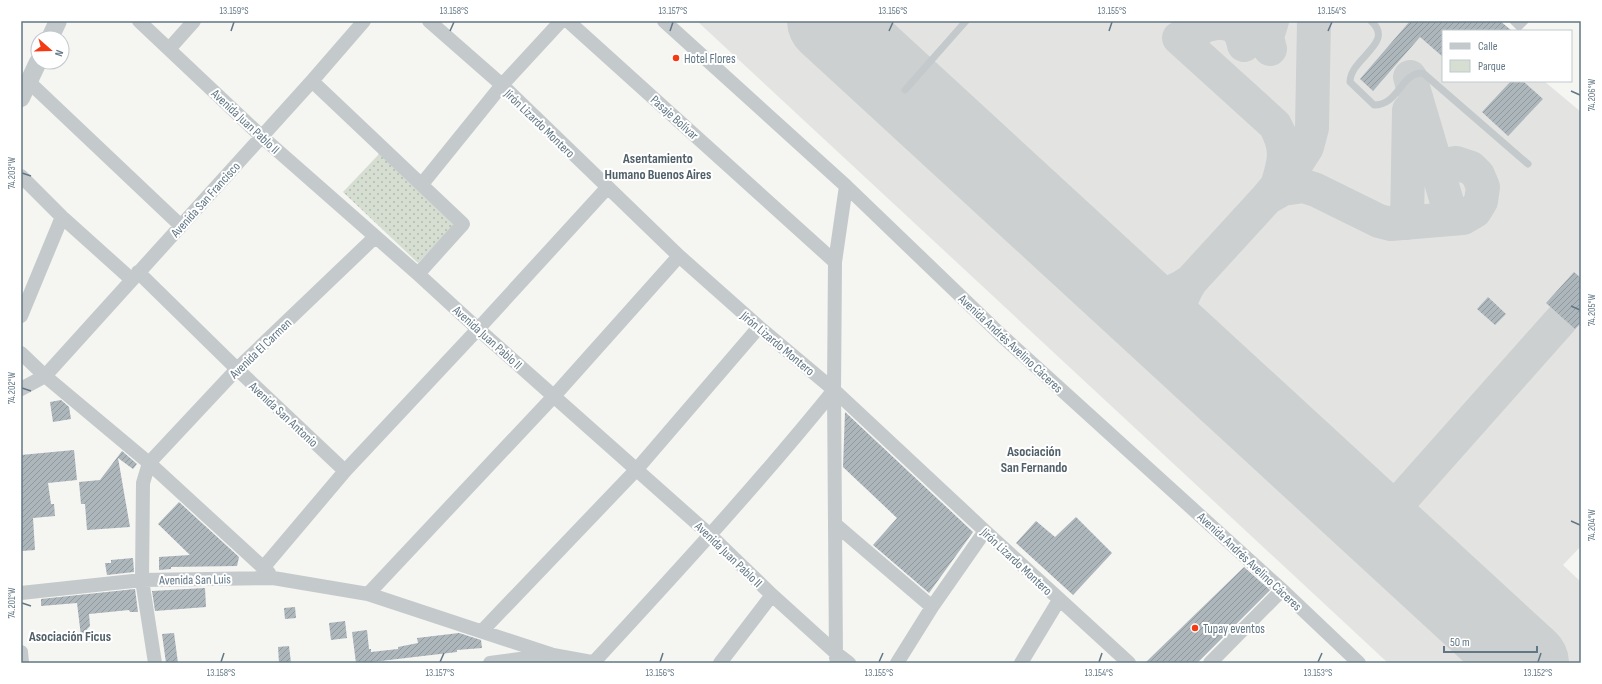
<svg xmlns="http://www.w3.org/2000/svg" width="1602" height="684" viewBox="0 0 1602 684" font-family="'Sofia Sans Condensed',sans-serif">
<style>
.built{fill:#e3e4e2}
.green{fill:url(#green-dots)}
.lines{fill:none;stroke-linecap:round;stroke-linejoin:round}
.taxiway{stroke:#ccd0d0;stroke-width:34}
.runway{stroke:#ccd0d0;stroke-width:84}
.building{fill:url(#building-hatch)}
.service{stroke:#c4c9cb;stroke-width:7}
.minor{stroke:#c4c9cb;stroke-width:14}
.tertiary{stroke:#c4c9cb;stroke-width:18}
.ticks{fill:none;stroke:#617785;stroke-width:1.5}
.poi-dot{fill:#f43a13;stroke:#fff;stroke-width:1.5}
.labels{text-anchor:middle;stroke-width:4;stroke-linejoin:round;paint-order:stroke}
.poi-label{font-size:13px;fill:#617785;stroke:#fff;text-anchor:start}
.street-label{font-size:13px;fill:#617785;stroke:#fff}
.neighbourhood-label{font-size:14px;font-weight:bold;fill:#506069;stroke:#fff}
.neatline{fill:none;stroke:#617785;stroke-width:1.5}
.ticks-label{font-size:10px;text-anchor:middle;fill:#617785}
</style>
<defs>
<pattern id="green-dots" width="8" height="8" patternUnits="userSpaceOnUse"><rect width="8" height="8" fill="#d6ded2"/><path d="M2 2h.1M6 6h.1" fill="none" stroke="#b1b9b0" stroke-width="1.8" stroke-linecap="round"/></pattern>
<pattern id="building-hatch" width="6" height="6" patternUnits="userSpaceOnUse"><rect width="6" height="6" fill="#adb6bb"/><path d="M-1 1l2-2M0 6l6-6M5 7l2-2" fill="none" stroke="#90999e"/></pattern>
</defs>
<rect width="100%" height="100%" fill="#f5f5f1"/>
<path class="built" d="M697 21H1500L1510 29 1443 31V81H1544L1581 112V546L1563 565 1581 582V663H1388Z"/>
<path class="green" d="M381 152 456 223 418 263 343 192Z"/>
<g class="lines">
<path class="taxiway" d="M1179 38 1275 125C1288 149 1285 161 1277 186
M1187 45C1191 39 1195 32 1201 28 1205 25 1212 24 1216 23 1233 22 1241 29 1244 45
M1270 49 1267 37 1272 21
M1410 77 1452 219
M1267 198 1283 189 1304 186 1316 190 1379 221 1391 224 1463 218 1475 211 1481 201 1483 187 1478 175 1471 168 1456 163 1436 167
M1407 223 1409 110
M1191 281C1171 312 1178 324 1193 356
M1119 288C1148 298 1166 299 1191 281L1267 198 1298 161 1307 147 1312 128 1314 21
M1378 526 1561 320"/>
<path class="runway" d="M829 21 1527 663"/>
</g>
<path class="building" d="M1410 21H1500L1512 31H1443V57L1420 37 1373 91 1360 79Z
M1511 81H1523L1543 99 1508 136 1482 112Z
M1574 272 1581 278V323L1575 329 1546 303Z
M1488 297 1506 314 1495 325 1477 309Z
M61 400 69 407 71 419 53 422 50 402Z
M845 412 973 532 929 593 873 545 897 518 843 467Z
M74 450 77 480 48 483 51 504H54L55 516 33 518 35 550 21 551V455Z
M122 451 137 464 133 469 118 458 130 527 87 530 85 504H81L79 482 100 480Z
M179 502 239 557 237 566 171 567V569L159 570V557L190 555 158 524Z
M1076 517 1112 553 1073 595 1016 543 1036 521 1055 537Z
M133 558 134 572 107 575 105 563H111V560Z
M1244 567 1270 590 1197 663H1145Z
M205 588 206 607 155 611 152 591Z
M135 589 138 612H130L129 610 89 614 90 626 81 636 77 603 41 606V599Z
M295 607 296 618 285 619 284 608Z
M345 621 347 638 331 640 329 623Z
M367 630 369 649H371V652L398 649V647L418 643 417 638 459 633 481 640 482 648 457 650V652L372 662V663H356L352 632Z
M174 633 178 663H166L162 634Z
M289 646 291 663H279L278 647Z"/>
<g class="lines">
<path class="service" d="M1371 21C1396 43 1350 58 1350 82L1374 105C1399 105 1401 72 1423 73L1528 164
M1513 21 1519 27 1525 21
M905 90 966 21"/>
<path class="minor" d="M139 21 261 136 418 274 478 329 710 535 772 595 836 653 849 663
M429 21 502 85 679 256 759 327 834 390 985 531 1129 663
M568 21 835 262
M664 21 846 186 1001 335 1282 590 1359 663
M169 49 194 21
M312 81 463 224 418 274
M29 82 180 225
M21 176 62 217 131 279
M422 184 502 85 561 21
M138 272 237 369 345 471
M21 316 62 217
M21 353 45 376 149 463 269 573
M21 389 45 376 312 81 364 21
M835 524 932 607
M263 568 345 471 478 329 607 188
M21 593 142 580 273 578 368 594 553 655 597 663
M368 594 554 396 679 256
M482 631 637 469 759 327
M21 652 22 663
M836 658 834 390 835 262 846 186
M594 662C676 573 758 484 834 390
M155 663 142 580 143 483 149 463 237 369 375 237
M490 663 549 655
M720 663 772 595
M897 663 932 607 985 531
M1021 663 1059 600
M1210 663 1282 590"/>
<path class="tertiary" d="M50 38 58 21
M21 98 38 62"/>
</g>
<path class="ticks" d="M231 31 234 22M450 31 454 22M670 31 673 22M889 31 893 22M1109 31 1112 22M1328 31 1332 22M1571 91 1580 95M22 173 31 176M1571 306 1580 310M22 388 31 391M1571 521 1580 525M22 603 31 606M221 662 224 653M440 662 444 653M660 662 663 653M879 662 883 653M1099 662 1102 653M1318 662 1322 653M1538 662 1541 653"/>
<g class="poi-dot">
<circle cx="676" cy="58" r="4"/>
<circle cx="1195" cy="628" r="4"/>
</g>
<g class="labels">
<g class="poi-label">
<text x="684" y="63">Hotel Flores</text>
<text x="1203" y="633">Tupay eventos</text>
</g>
<g class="street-label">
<text transform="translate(675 117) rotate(42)" y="5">Pasaje Bolívar</text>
<text transform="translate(246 121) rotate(43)" y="5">Avenida Juan Pablo II</text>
<text transform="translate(540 123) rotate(44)" y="5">Jirón Lizardo Montero</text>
<text transform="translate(205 199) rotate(-48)" y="5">Avenida San Francisco</text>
<text transform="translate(488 337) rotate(42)" y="5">Avenida Juan Pablo II</text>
<text transform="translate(778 343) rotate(40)" y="5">Jirón Lizardo Montero</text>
<text transform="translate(1011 343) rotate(43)" y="5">Avenida Andrés Avelino Cáceres</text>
<text transform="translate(260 348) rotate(-44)" y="5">Avenida El Carmen</text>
<text transform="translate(284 414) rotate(43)" y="5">Avenida San Antonio</text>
<text transform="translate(729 554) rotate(44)" y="5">Avenida Juan Pablo II</text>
<text transform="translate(1017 561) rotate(43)" y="5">Jirón Lizardo Montero</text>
<text transform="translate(1250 561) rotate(43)" y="5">Avenida Andrés Avelino Cáceres</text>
<text transform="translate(195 579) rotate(-1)" y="5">Avenida San Luis</text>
</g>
<g class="neighbourhood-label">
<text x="658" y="163">Asentamiento<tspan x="658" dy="16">Humano Buenos Aires</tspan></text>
<text x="1034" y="456">Asociación<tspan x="1034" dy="16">San Fernando</tspan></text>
<text x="70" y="641">Asociación Ficus</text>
</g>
</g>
<rect width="1602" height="684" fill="none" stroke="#ffffff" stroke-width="44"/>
<rect x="1442" y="30" width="130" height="52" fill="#ffffff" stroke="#c0c9ce"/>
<rect x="1450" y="43" width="20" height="6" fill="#c4c9cb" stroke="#c0c9ce"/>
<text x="1478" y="50" font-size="12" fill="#617785">Calle</text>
<rect x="1450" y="60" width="20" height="12" fill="#d6ded2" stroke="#c0c9ce"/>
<text x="1478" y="70" font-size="12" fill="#617785">Parque</text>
<g transform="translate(50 50) rotate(110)"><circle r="19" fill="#ffffff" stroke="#c0c9ce"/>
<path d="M0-3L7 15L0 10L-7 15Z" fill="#f43a13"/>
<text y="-6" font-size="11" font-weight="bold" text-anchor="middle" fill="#617785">N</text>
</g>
<path d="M1444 646v6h93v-6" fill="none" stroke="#617785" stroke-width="2"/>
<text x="1450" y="646" font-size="12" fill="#617785" stroke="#ffffff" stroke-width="3" paint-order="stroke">50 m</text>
<rect x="22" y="22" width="1558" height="640" class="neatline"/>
<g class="ticks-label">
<text x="234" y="14">13.159°S</text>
<text x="454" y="14">13.158°S</text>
<text x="673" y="14">13.157°S</text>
<text x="893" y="14">13.156°S</text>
<text x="1112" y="14">13.155°S</text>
<text x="1332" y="14">13.154°S</text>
<text transform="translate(1591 95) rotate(-90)" y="4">74.206°W</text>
<text transform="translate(11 173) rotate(-90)" y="4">74.203°W</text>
<text transform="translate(1591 310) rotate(-90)" y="4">74.205°W</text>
<text transform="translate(11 388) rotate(-90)" y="4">74.202°W</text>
<text transform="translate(1591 525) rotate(-90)" y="4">74.204°W</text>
<text transform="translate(11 603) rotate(-90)" y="4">74.201°W</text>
<text x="221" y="676">13.158°S</text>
<text x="440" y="676">13.157°S</text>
<text x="660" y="676">13.156°S</text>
<text x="879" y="676">13.155°S</text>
<text x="1099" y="676">13.154°S</text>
<text x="1318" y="676">13.153°S</text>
<text x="1538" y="676">13.152°S</text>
</g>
</svg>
